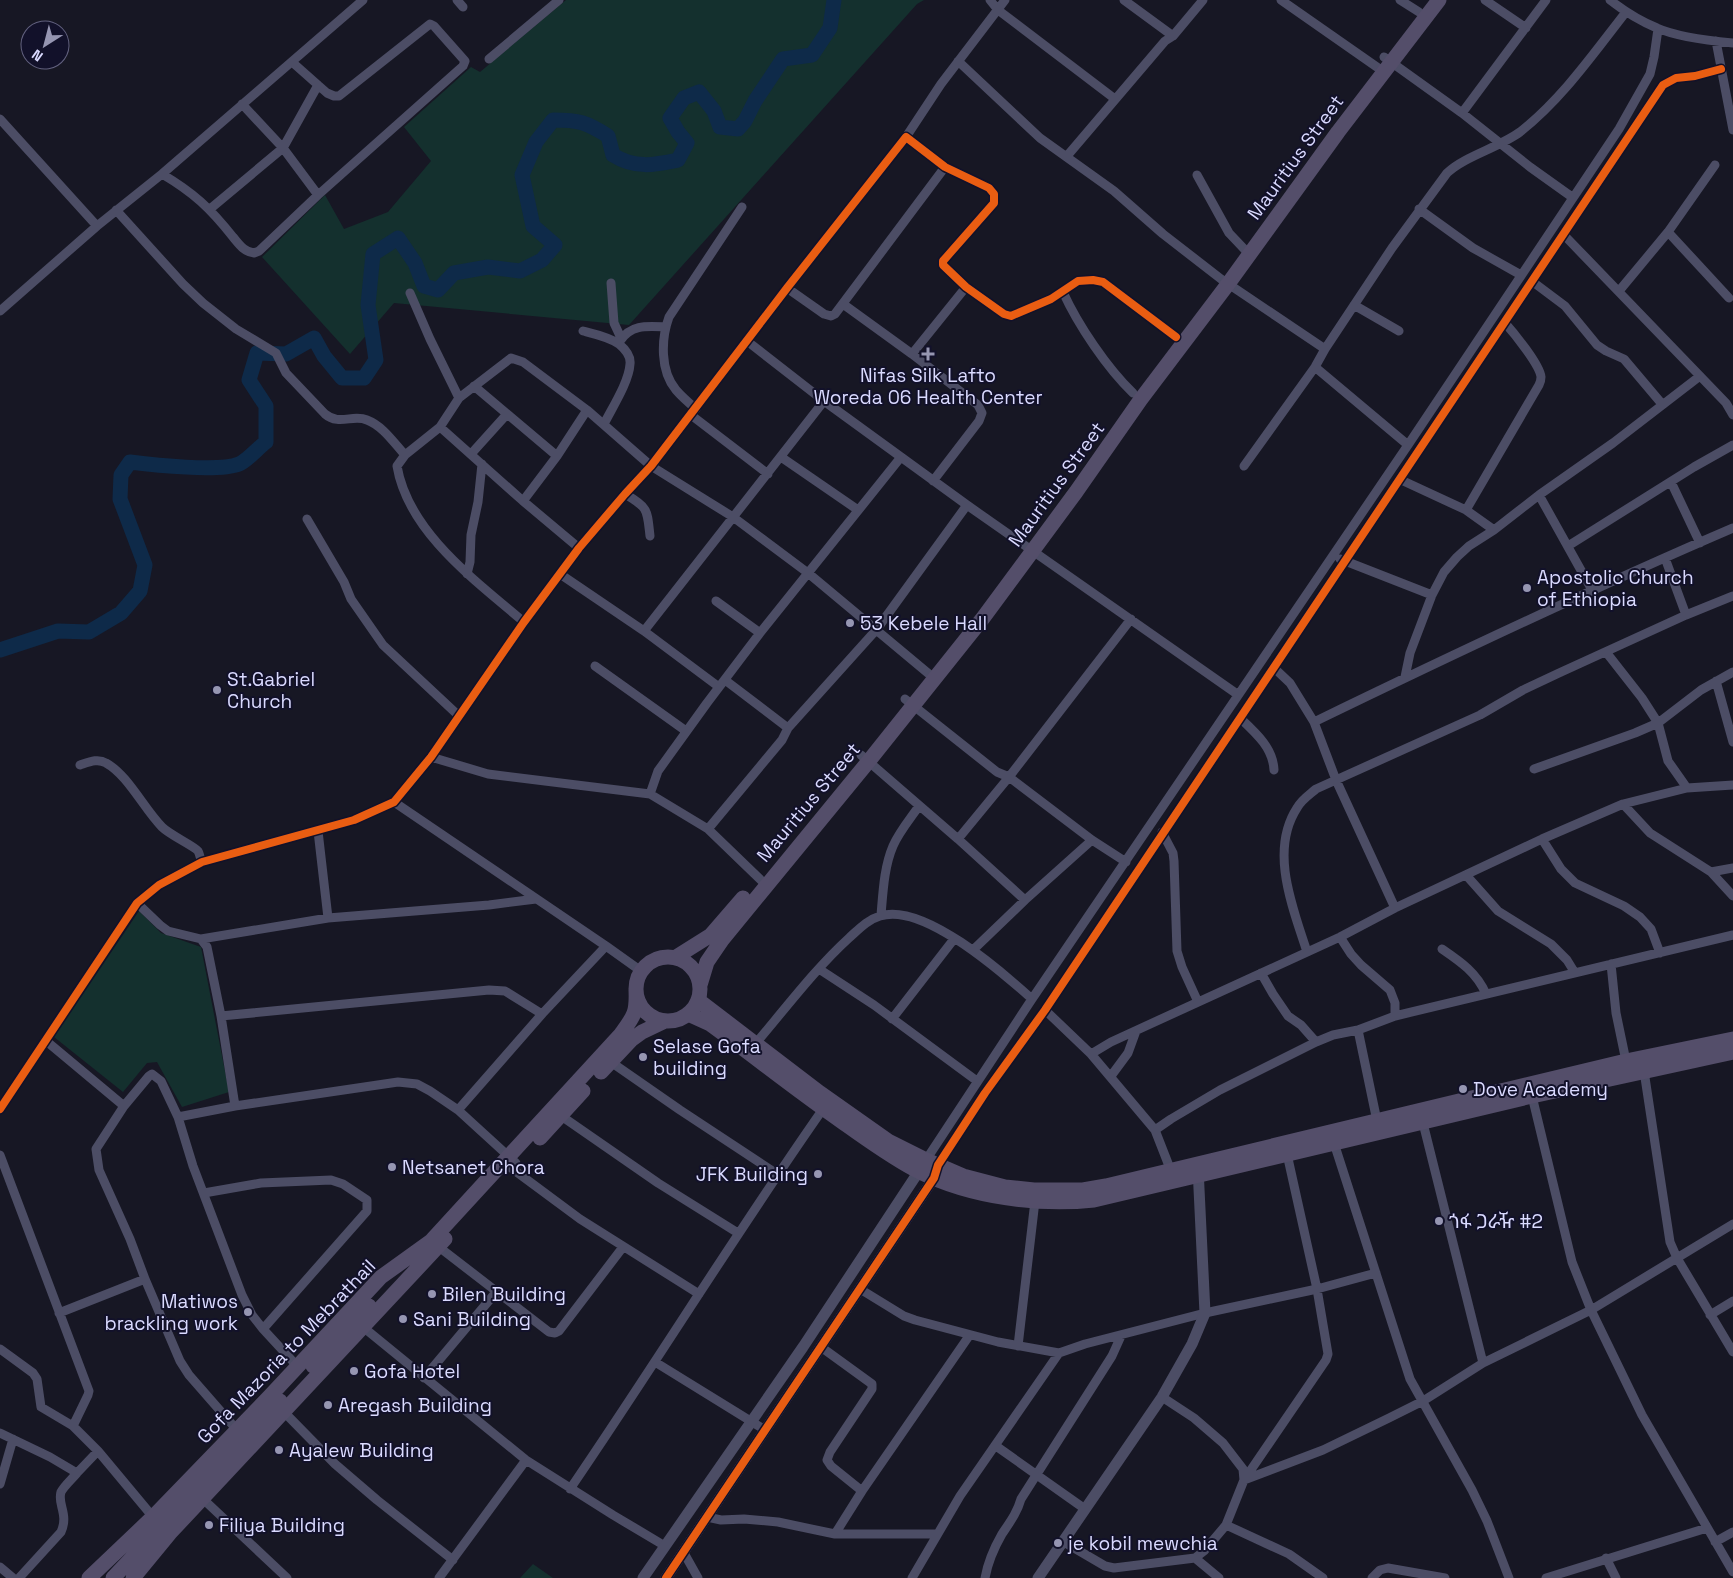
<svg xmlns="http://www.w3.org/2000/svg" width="1733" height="1578" viewBox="0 0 1733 1578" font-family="'Space Grotesk','Noto Sans Ethiopic',sans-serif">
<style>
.green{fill:#14302e}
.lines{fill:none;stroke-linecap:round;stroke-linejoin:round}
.river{stroke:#0e2a49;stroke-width:15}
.minor{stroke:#4c4d65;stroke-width:9}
.tertiary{stroke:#4c4d65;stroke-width:11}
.primary{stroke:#544e6a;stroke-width:15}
.cycleway-casing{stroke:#12112a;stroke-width:11}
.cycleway{stroke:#e95d12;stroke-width:8}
.poi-dot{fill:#9696b2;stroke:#12112a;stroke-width:2}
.labels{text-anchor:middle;stroke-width:4;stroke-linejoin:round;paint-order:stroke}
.street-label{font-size:19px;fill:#dadaff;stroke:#12112a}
.poi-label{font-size:19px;fill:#dadaff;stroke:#12112a;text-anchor:start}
</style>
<rect width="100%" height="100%" fill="#171724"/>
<path class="green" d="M566 0H924L917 4 629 325 394 303 350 354 262 257 325 195 344 229 388 212 431 161 404 127 471 67 480 72Z
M139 911 161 933 201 947 229 1092 182 1107 157 1062 147 1063 123 1092 54 1037Z
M533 1564 553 1578H520Z"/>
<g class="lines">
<path class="river" d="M0 650 58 631 89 632 121 613 140 591 145 565 120 499 121 475 130 462C154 465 219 472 239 464 247 461 259 447 266 442V406L249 380 257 353 286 354 314 338 324 356 342 378H364L376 360 368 305 373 254 398 238 415 263 424 286 438 290 454 273 488 267 520 271 542 260 555 245 533 226 522 175 536 142 553 120C579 120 586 122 608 136L613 155C635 169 654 165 678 160L687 143 678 132 670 118 684 98 699 92 714 111 720 127 738 129 745 121 755 101 783 59 812 55 830 28 834 0"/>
<path class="minor" d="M457 0 463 7
M990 0 998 10 1115 99
M1124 0 1173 36
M1281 0 1384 72
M1400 0 1419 12
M1485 0 1526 28
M1610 0C1624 11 1640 21 1657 28 1675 36 1712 41 1733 43
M1716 41 1733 130
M1384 57 1462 113 1530 167 1572 197
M489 59 559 0
M958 61 1040 138 1114 191 1163 234 1221 279 1325 349
M242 104 283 148 318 195
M1462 113 1546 0
M0 119 97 226
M906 137 941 84 1005 0
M1067 156 1159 48 1165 41 1173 36 1203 0
M162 174C194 193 210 208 233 237 239 244 244 252 254 253L259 251 318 195 463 66 465 61 434 26 430 24 339 96H334L327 93 292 62
M1197 175 1229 233 1249 254
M210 209 283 148 318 85
M1419 209 1473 248 1521 275
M116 210 183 284 203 303 236 329 276 353 286 373 325 414C339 426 353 414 367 420 383 426 394 443 405 455
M1668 232 1729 298
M1563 234 1700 376 1726 403 1733 415
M1533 282 1565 306 1597 345 1606 351 1624 359 1662 404
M611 283 614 323 621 338
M787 288 824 314 831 316 835 314 945 167
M1619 291 1668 232 1715 165
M1063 292C1078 325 1107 368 1133 393
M410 293 430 339 459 398
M843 304 912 354 978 405 982 413 979 421 933 481
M1354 305 1399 331
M0 311 97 226 162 174 363 0
M583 331C595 334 609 337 619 344 625 349 631 356 630 364 629 382 612 408 604 424
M620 341C631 324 647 326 666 327
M747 341 824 401 967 505 1237 694
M912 354 966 287
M1315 367 1408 445
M474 386 557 456
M696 409C689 403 682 397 676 390 660 371 661 339 669 317L742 207
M691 415 768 474
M440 427 523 501
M471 454 507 414
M781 457 858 510
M1244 466 1315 367 1325 349 1392 248 1447 173C1465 156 1498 148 1520 132 1562 99 1593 54 1626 12
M1399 479 1466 510 1494 530
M1671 482 1700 543
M625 494C649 508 647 510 650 536
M1539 495 1592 590
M1466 510 1539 385C1540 383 1541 380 1541 377 1540 365 1514 333 1505 323
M307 519 344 582 351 599 383 645 459 716
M1568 546 1694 467 1733 445
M579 548 523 501 557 456 587 410
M1665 558 1686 615
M1340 559 1432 595
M467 574 470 562 471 535 478 502 482 464
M560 574 644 631 719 687
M716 601 760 633
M524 622C476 581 408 532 397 466L405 455 440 427 459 398 511 358 523 362 587 410 651 466 733 517 808 573 935 679
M644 631 824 401
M1606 652 1642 698 1658 723 1668 761 1687 788
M595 666 686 731
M1273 667 1290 683 1314 722 1336 780 1395 908
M1405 677 1410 653 1432 595 1444 572 1457 557 1469 546 1494 530 1539 495 1613 443 1700 376
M725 680 788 728
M1716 681 1733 742
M905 699 997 772 1009 777 1092 840 1126 862
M1240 718C1256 733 1273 748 1274 770
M1314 722C1452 655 1591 589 1733 528
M861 755 958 839 1025 900
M431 757 488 774 650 794 708 829 766 885
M80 765C89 762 98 758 106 763 128 775 144 809 162 827 170 835 194 846 198 851 200 854 200 859 202 862
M1534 769 1635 733 1658 723 1701 690 1733 672
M650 794 658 771 707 703 760 633 901 457
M394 802 606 946 641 971
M1623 804 1650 833 1711 872 1733 896
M708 829 782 740 788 728 877 629 967 505
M318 831 328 918
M1162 832 1173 853 1174 861 1177 951 1182 967 1198 1002
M958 839 1009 777 1131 619
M1542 839 1561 869 1575 883 1624 906 1640 917 1651 929 1660 953
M1711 872 1733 868
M1466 875 1498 911 1551 944 1567 960 1575 973
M137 903 160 925 168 931 201 939 207 947 221 1016 235 1106
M881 915C883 892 884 867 893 846 899 832 910 819 919 806
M1340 937 1351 954 1361 965 1390 990 1395 1003V1016
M201 939 328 918 489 905 536 899
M1442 949C1461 962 1477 973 1486 994
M973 950 1025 900 1092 840
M1307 952C1293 908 1269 851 1297 808 1301 800 1309 795 1316 789L1480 715 1523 690 1559 673 1686 615 1733 596
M1611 964 1616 1013 1626 1061
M819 969 874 1005 977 1081
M1261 973 1273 994 1288 1016 1301 1025 1316 1042
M1045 1010 1091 1054 1155 1130 1171 1171
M221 1016 489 990 505 991 542 1014
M892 1019 954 939
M1358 1030 1377 1121
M45 1040 124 1106 96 1149 99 1170 130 1239 145 1279 180 1361 189 1375 237 1430
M756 1043C786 1008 815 969 849 938 859 929 867 920 880 916 923 902 1002 972 1032 999
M1091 1054 1111 1042 1340 937 1395 908 1542 839 1623 804 1687 788 1733 785
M608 1060 680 1110 777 1174
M1644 1071 1670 1242 1677 1258 1733 1352
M1111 1076 1128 1053 1136 1031
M1532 1096 1572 1262 1591 1310 1642 1415 1733 1572
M124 1106 149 1076 152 1074 161 1081 178 1117 193 1166 242 1295 252 1315 263 1329 298 1367
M0 1109 137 903 159 885 202 862 354 820 394 802 431 757 524 622 579 548 625 494 651 466 787 288 906 137 945 167 989 188 994 194V203L943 261V265L966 287 1004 314 1011 316 1051 299 1078 281 1093 280 1103 282 1176 337
M458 1110 542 1014 606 946
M557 1113 658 1183 738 1233
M178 1117 235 1106 398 1082 417 1084 430 1091 458 1110 516 1163
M1423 1123 1483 1363
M1155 1130 1171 1119 1220 1090 1316 1042 1333 1035 1358 1030 1395 1016 1733 935
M1334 1143 1410 1379 1472 1490 1487 1521 1509 1578
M0 1155 89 1391 88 1395 73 1426 98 1451 153 1517
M926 1160 1032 999 1408 445 1619 129 1650 74 1654 57 1658 29
M503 1162 580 1219 699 1294
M938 1165 985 1093 1045 1010 1663 85 1676 78 1695 76 1721 69
M204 1193 261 1183 331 1180 343 1184 367 1200V1211L263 1329
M435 1244 549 1332 555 1333 559 1331 623 1247
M860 1289 904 1316 915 1320 998 1342 1059 1353 1085 1344 1205 1313 1317 1289 1376 1273
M59 1313 145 1279
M1710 1315 1733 1301
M363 1327 526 1460 613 1515 665 1546
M1018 1346 1035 1201
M821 1347 872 1384V1389L830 1452 827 1460 831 1466 862 1491
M0 1349 33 1373 37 1379 41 1407 73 1426
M655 1362 765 1430
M424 1378 497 1291
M1162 1397 1194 1418 1223 1443 1243 1469 1244 1480 1323 1450 1389 1418 1423 1401 1483 1363 1591 1310 1733 1224
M284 1412 335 1464 377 1500 453 1560
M0 1433 50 1457 77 1473C72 1479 64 1486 61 1492 57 1504 69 1514 61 1532L19 1578
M996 1446 1085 1509
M77 1473 98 1451
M0 1484 13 1439
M570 1489C656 1363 736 1233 823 1109
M203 1499 287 1578
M707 1517 721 1520 744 1519 778 1522 835 1534H937
M1226 1525 1289 1554 1323 1578
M835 1534 862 1491 969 1336
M1064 1542 1105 1566 1114 1568 1195 1558 1204 1551 1226 1525 1244 1480 1326 1360 1328 1354 1317 1289 1287 1154
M1715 1542 1733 1532
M684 1553 698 1578
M1195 1558 1219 1578
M1606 1558 1616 1578
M0 1567 13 1578
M439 1578 526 1460
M912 1578 960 1496 1059 1353
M985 1578C988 1561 994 1548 1002 1534 1010 1522 1017 1513 1021 1499L1112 1356 1121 1336
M1372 1578 1380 1570 1388 1568 1445 1578
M1546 1578 1707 1528"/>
<path class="tertiary" d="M643 1578 803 1347 923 1165
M666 1578 934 1178 936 1171
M1038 1578 1162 1397 1192 1344 1205 1313 1198 1168"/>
<path class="primary" d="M636 989a32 32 0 1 1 64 0a32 32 0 1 1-64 0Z
M676 957 711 935 743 898
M700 985 707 962 722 940 868 762 983 618 1076 492 1141 399 1228 284 1338 132 1439 0
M698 1000 820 1093 888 1141 926 1160 963 1176 1005 1187 1034 1190H1083L1106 1186 1626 1061 1733 1039
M688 1014 710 1024C754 1056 796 1090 841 1121 867 1139 892 1158 920 1172 971 1197 1038 1206 1094 1200L1532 1096 1733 1052
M601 1072 631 1040 642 1032 665 1021
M540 1138 583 1091
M313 1366 369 1306
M89 1578 153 1517 270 1396 381 1277 431 1241 621 1034C634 1016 637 1013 636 990
M113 1578 280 1401
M133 1578 170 1533 445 1239"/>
<defs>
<path id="cycleway" d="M0 1109 137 903 159 885 202 862 354 820 394 802 431 757 524 622 579 548 625 494 651 466 787 288 906 137 945 167 989 188 994 194V203L943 261V265L966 287 1004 314 1011 316 1051 299 1078 281 1093 280 1103 282 1176 337
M666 1578 934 1178 938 1165 985 1093 1045 1010 1663 85 1676 78 1695 76 1721 69"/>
</defs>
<use href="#cycleway" class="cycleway-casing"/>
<use href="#cycleway" class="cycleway"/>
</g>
<g class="poi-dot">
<path d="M925.5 346.5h5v5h5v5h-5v5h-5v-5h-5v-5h5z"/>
<circle cx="1527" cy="588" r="5"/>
<circle cx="850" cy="623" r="5"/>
<circle cx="217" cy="690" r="5"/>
<circle cx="643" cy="1057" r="5"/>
<circle cx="1463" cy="1089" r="5"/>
<circle cx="392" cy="1167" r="5"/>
<circle cx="818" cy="1174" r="5"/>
<circle cx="1439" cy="1221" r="5"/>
<circle cx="432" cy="1294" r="5"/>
<circle cx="248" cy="1312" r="5"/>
<circle cx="403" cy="1319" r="5"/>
<circle cx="354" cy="1371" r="5"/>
<circle cx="328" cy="1405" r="5"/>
<circle cx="279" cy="1450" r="5"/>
<circle cx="209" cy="1525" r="5"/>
<circle cx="1058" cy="1543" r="5"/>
</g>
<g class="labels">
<g class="street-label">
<text transform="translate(1295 157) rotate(-54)" y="7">Mauritius Street</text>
<text transform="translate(1056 484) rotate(-54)" y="7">Mauritius Street</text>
<text transform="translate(808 802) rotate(-50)" y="7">Mauritius Street</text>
<text transform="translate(286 1351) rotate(-46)" y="7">Gofa Mazoria to Mebrathail</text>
</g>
<g class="poi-label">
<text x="928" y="382" text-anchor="middle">Nifas Silk Lafto<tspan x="928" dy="22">Woreda 06 Health Center</tspan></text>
<text x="1537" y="584">Apostolic Church<tspan x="1537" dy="22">of Ethiopia</tspan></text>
<text x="860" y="630">53 Kebele Hall</text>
<text x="227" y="686">St.Gabriel<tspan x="227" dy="22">Church</tspan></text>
<text x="653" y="1053">Selase Gofa<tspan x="653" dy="22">building</tspan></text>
<text x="1473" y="1096">Dove Academy</text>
<text x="402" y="1174">Netsanet Chora</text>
<text x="808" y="1181" text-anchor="end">JFK Building</text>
<text x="1449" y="1228">ጎፋ ጋራዥ #2</text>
<text x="442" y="1301">Bilen Building</text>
<text x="238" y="1308" text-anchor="end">Matiwos<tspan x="238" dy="22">brackling work</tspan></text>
<text x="413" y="1326">Sani Building</text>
<text x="364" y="1378">Gofa Hotel</text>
<text x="338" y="1412">Aregash Building</text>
<text x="289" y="1457">Ayalew Building</text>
<text x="219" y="1532">Filiya Building</text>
<text x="1068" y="1550">je kobil mewchia</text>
</g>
</g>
<g transform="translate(45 45) rotate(216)"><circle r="24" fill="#12112a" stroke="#62617f"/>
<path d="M0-4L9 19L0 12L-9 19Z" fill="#9696b2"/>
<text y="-8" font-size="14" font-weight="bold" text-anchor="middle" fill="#dadaff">N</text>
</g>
</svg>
